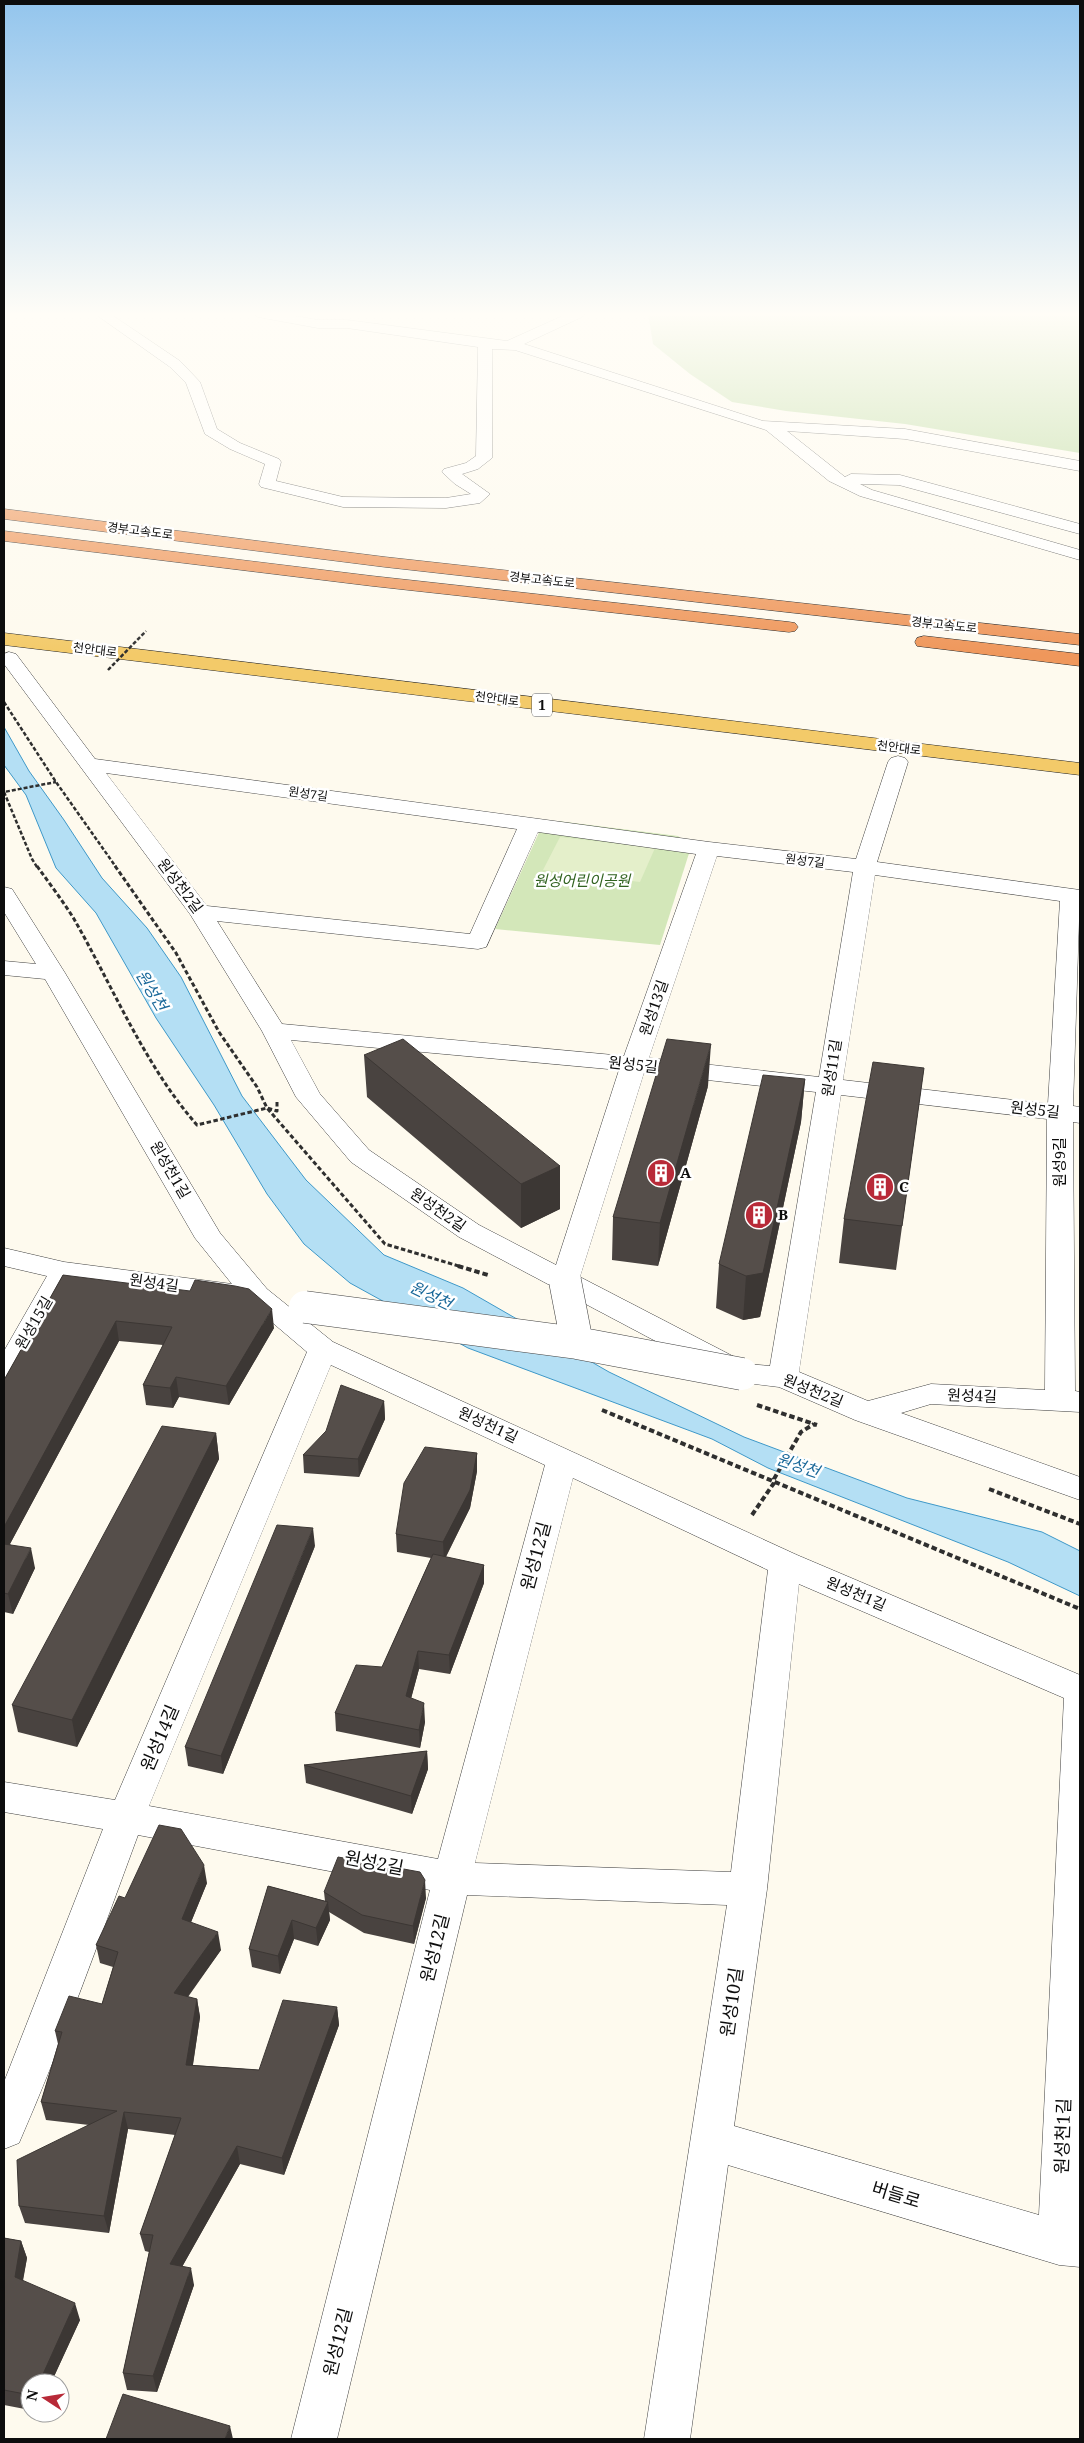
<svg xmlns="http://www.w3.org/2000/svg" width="1084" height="2443" viewBox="0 0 1084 2443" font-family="'Noto Serif','Noto Sans KR',serif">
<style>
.green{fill:#d3e7b9}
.forest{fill:#b8d899}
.pitch{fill:#e4efca}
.water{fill:#b4dff4;stroke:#3e98c8}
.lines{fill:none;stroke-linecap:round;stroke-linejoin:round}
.minor-casing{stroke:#404040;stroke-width:1}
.major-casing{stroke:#1e1e1e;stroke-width:1}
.highway-casing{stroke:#1e1e1e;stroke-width:1}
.path-far2{stroke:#2f2f2f;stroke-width:2.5;stroke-dasharray:4 2;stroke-linecap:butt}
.path-far1{stroke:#2f2f2f;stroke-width:3;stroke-dasharray:4.5 2.5;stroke-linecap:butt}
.path{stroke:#2f2f2f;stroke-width:4;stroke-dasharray:5.5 3;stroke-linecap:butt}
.minor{fill:#fff;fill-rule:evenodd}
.major{fill:#f3ca69;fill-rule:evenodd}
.highway{fill:#ef975b;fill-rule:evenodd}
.minor-bridge-casing{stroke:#404040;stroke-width:33;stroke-linecap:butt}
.path-bridge{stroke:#2f2f2f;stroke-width:2.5;stroke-dasharray:4 2;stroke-linecap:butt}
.minor-bridge{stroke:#fff;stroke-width:32}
.wall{fill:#494340}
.shaded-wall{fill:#3c3734}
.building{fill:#554e4a;stroke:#3c3734}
.labels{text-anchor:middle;stroke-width:5;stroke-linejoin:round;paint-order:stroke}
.far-street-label{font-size:12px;fill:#0d0d0d;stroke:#fff}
.shield{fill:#fff;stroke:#565656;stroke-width:1}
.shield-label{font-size:14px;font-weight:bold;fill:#0d0d0d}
.park-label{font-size:15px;font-style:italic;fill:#316220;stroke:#fff}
.street-label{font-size:15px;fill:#0d0d0d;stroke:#fff}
.poi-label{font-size:15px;font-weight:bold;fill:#0d0d0d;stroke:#fff;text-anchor:start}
.water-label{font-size:16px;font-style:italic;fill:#1b699a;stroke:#fff}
.near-street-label{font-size:18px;fill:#0d0d0d;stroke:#fff}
</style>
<rect width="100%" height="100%" fill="#fefaee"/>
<path class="green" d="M558 821 678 836 691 847 660 945 495 929 542 826Z"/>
<path class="forest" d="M648 313H1080V453L905 424 786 411 732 402 690 374 653 344Z"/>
<path class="pitch" d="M560 837 655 848 640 882 543 870Z"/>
<path class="water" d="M4 727 29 771 64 820 102 878 147 928 181 977 242 1096 306 1180 384 1255 463 1288 609 1372 744 1437 907 1498 1042 1532 1080 1551V1596L1008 1562 768 1468 712 1439 468 1348 350 1283 304 1244 267 1194 214 1105 156 1018 96 913 56 868 26 795 4 765Z"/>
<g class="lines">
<defs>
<path id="minor" d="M94 313H109L180 361 200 382 217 429 240 443 279 459 281 462 276 481 343 497 446 498 471 494 455 484 442 472 444 469 466 463 476 456 478 347 347 328H318L258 317 252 313H278L318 320H347L507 341 569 313H585L584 316 524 344 763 421 905 429 1080 461V471L905 439 787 431 845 477 851 474 900 475 1080 524V534L899 485 860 484 872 490 1080 550V560L860 496 829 481 766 430 515 350 492 349V458L478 469 462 474 490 494 480 503 446 508 343 507 261 487 259 484 265 464 230 449 205 434 186 383 170 367Z
M9 652 16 654 95 759 709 842 856 859 888 762 891 758 898 756 905 758 908 762 877 862 1080 890 1073 1106 1080 1107V1123L1073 1122 1075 1391 1080 1392V1412L931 1404 901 1413 1080 1477V1500L855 1420 779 1387 731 1381 459 1237 351 1162 296 1097 262 1031 190 914 4 664V654ZM106 773 517 829 470 934 207 906ZM538 832 696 854 624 1056 282 1024 217 921 478 949 486 947ZM717 856 853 872 819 1077 649 1058ZM875 875 1060 901 1048 1104 843 1080ZM291 1040 619 1070 556 1265 479 1225 369 1150 320 1094ZM644 1073 816 1092 770 1366 748 1364 580 1277ZM841 1095 1047 1119 1045 1390 931 1384 868 1401 799 1372Z
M4 887 12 889 65 973 220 1233 267 1289 333 1342 797 1555 1080 1675V2267L1059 2265 728 2165 690 2439H644L727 1905 467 1895 337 2439H291L430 1890 138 1835C100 1938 63 2042 19 2143L4 2149V2082L103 1829 4 1812V1782L115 1800 307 1352 241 1296 239 1300 229 1302 72 1281 15 1383 4 1386V1351L47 1276 4 1266V1248L64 1262 232 1284 195 1238 45 979 4 975V961L36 964 4 912ZM331 1365 545 1465 438 1859 149 1806ZM573 1478 768 1570 731 1872 475 1863ZM799 1584 1064 1698 1039 2215 734 2126 767 1889Z"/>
<path id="major" d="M4 633 1080 763V775L4 645Z"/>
<path id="highway" d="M4 509 385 557 1080 634V645L385 567 4 519Z
M4 531 372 576 789 622 795 623 798 627 795 631 789 632 372 586 4 541Z
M924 636 1080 654V666L917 646 915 642 917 638Z"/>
</defs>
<use href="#minor" class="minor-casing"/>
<use href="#major" class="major-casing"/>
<use href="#highway" class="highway-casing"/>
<path class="path-far2" d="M4 702 56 782 116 867
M37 867 32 859 4 792 56 782"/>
<path class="path-far1" d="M37 866C49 883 63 901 74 919 113 987 145 1066 197 1125L267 1108 277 1111V1102
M115 866 176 953 219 1032 257 1087 267 1108 385 1244 462 1267"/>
<path class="path" d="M458 1266 488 1275
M757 1405 817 1425
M602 1410 1080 1609
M989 1489 1080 1524
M752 1515 774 1483V1479L801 1432 814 1424"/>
<use href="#minor" class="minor"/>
<use href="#major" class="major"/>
<use href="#highway" class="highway"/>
<defs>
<path id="minor-bridge" d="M565 1281 577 1343
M305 1307 577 1343 742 1374"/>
</defs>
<use href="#minor-bridge" class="minor-bridge-casing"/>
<path class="path-bridge" d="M108 670 146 631"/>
<use href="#minor-bridge" class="minor-bridge"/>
</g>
<path class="wall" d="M364 1055 560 1166V1209L521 1228 367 1097Z
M924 1068 896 1270 839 1263 844 1219Z
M805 1079 801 1122 760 1317 743 1320 716 1308 719 1264Z
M708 1086 658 1266 612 1260 613 1217Z
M63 1275 274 1328 229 1405 179 1397 173 1408 146 1405 143 1385 163 1345 119 1341 10 1544 35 1568 13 1614 4 1612V1380Z
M384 1401 385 1419 359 1477 304 1473 303 1455Z
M216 1433 219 1459 77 1747 18 1732 12 1705Z
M477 1453V1471L470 1508 446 1557 484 1565V1583L450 1674 419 1669 411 1698 425 1722 420 1748 336 1731 335 1713 382 1667 431 1558 397 1552 396 1534Z
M315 1546 223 1774 188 1766 185 1747Z
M427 1751 428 1769 412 1814 306 1783 304 1765Z
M207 1883 191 1922 221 1950 188 1997 197 1999 200 2017 193 2065 259 2070 337 2007 339 2025 284 2175 240 2164 182 2267 194 2285 157 2392 127 2390 123 2373 149 2252 145 2251 140 2234 175 2135 128 2129 109 2233 25 2223 19 2206 89 2125 46 2120 41 2102 58 2044 55 2031 102 2004 113 1967 100 1963 96 1945 125 1898Z
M268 1886 325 1901 324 1892 426 1898 414 1944 364 1933 329 1912 330 1920 318 1946 294 1939 280 1974 252 1967 249 1949Z
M4 2238 21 2241 27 2258 23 2281 80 2320 51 2383H30V2410L4 2405Z"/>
<path class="shaded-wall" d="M711 1044 708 1086 658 1266 660 1223Z
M805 1079 801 1122 760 1317 743 1320 746 1276Z
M560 1166V1209L521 1228V1184Z
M272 1309 274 1328 229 1405 226 1386Z
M116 1321 119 1341 4 1555V1527Z
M176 1377 179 1397 173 1408 170 1388Z
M384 1401 385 1419 359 1477 358 1459Z
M216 1433 219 1459 77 1747 72 1720Z
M477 1453V1471L470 1508 444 1560 443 1542Z
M313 1528 315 1546 223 1774 221 1756Z
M31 1548 35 1568 13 1614 8 1594Z
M484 1565V1583L450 1674 449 1655Z
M418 1651 419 1669 407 1714 406 1696Z
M424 1703 425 1722 420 1748 419 1730Z
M427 1751 428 1769 412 1814 411 1796Z
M204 1865 207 1883 185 1937 182 1919Z
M425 1880 426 1898 414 1944 413 1926Z
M328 1902 330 1920 318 1946 316 1928Z
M292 1920 294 1939 280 1974 278 1956Z
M218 1932 221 1950 177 2011 174 1993Z
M197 1999 200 2017 190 2083 186 2065Z
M337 2007 339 2025 284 2175 282 2158Z
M124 2112 128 2129 109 2233 104 2216Z
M237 2146 240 2164 174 2281 170 2264Z
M21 2241 27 2258 20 2294 15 2277Z
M191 2268 194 2285 157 2392 153 2376Z
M75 2303 80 2320 51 2383H39Z
M230 2426 233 2439H225Z"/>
<path class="building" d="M403 1039 560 1166 521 1184 364 1055Z
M667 1039 711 1044 660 1223 613 1217Z
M873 1062 924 1068 902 1226 844 1219Z
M763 1075 805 1079 763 1273 746 1276 719 1264Z
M63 1275 190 1291 195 1280 235 1286 249 1289 272 1309 226 1386 176 1377 170 1388 143 1385 172 1327 116 1321 4 1527V1380Z
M341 1385 384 1401 358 1459 303 1455 326 1431Z
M162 1426 216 1433 72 1720 12 1705Z
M425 1447 477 1453 470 1490 443 1542 396 1534 404 1483Z
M277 1525 313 1528 221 1756 185 1747Z
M4 1544 31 1548 8 1594 4 1593Z
M433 1554 484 1565 449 1655 418 1651 406 1696 424 1703 419 1730 335 1713 356 1665 382 1667Z
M427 1751 411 1796 304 1765Z
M159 1825 181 1829 204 1865 182 1919 218 1932 174 1993 197 1999 186 2065 259 2070 283 2000 337 2007 282 2158 237 2146 170 2264 191 2268 153 2376 123 2373 153 2235 140 2234 181 2118 124 2112 104 2216 19 2206 17 2160 117 2111 41 2102 62 2032 55 2031 69 1996 102 2004 118 1952 96 1945 119 1896 125 1898Z
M338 1857 420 1872 425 1880 413 1926 362 1915 324 1892Z
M268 1886 328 1902 316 1928 292 1920 278 1956 249 1949Z
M4 2238 21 2241 15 2277 75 2303 39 2383H30V2395L4 2390Z
M123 2394 230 2426 225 2439H106Z"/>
<linearGradient id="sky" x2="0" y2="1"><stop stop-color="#93c5ed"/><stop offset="0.48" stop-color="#fffdf7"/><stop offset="1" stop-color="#fffdf7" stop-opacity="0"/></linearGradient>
<rect width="1084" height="655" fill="url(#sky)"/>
<defs>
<symbol id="building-disc" viewBox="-11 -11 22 22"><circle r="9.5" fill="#b82a38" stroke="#fff"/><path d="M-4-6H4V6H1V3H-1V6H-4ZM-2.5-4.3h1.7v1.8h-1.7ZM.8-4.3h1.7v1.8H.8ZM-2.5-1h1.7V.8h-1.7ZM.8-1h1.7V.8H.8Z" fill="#fff"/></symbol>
</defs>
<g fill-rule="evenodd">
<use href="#building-disc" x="645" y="1157" width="32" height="32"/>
<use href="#building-disc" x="864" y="1171" width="32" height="32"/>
<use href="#building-disc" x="743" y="1199" width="32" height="32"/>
</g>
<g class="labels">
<g class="far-street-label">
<text transform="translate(140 531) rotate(7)" y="4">경부고속도로</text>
<text transform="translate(542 580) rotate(6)" y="4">경부고속도로</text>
<text transform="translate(944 625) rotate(6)" y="4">경부고속도로</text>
<text transform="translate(95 650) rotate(7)" y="4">천안대로</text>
<text transform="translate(497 699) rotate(7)" y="4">천안대로</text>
<text transform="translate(899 748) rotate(7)" y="4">천안대로</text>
<text transform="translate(308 794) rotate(8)" y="4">원성7길</text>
<text transform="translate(805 861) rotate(7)" y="4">원성7길</text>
</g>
<rect class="shield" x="532" y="693.5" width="20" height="23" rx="4"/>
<g class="shield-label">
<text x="542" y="710">1</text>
</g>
<g class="park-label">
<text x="582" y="886">원성어린이공원</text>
</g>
<g class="street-label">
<text transform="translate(180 886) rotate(53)" y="5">원성천2길</text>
<text transform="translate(654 1008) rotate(-71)" y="5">원성13길</text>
<text transform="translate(633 1065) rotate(6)" y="5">원성5길</text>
<text transform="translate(832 1068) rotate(-81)" y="5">원성11길</text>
<text transform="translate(1035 1110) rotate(6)" y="5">원성5길</text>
<text transform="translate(1060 1162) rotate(-90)" y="5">원성9길</text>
<text transform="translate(170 1170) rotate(60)" y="5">원성천1길</text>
<text transform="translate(438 1210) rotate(35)" y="5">원성천2길</text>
<text transform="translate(154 1283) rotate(8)" y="5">원성4길</text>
<text transform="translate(34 1323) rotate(-60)" y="5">원성15길</text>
<text transform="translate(813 1391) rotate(22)" y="5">원성천2길</text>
<text transform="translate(972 1396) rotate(2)" y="5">원성4길</text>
<text transform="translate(488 1425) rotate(25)" y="5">원성천1길</text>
<text transform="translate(856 1594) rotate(23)" y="5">원성천1길</text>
</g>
<g class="poi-label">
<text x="680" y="1178">A</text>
<text x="899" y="1192">C</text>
<text x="778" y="1220">B</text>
</g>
<g class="water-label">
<text transform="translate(152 990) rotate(59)" y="6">원성천</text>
<text transform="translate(431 1295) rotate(26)" y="6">원성천</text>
<text transform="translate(798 1465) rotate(19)" y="6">원성천</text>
</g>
<g class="near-street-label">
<text transform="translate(536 1556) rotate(-75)" y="6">원성12길</text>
<text transform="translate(160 1738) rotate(-67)" y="6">원성14길</text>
<text transform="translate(374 1863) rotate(11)" y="6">원성2길</text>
<text transform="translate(435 1948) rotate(-76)" y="6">원성12길</text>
<text transform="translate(732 2002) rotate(-82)" y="6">원성10길</text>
<text transform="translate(1063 2136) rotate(-88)" y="6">원성천1길</text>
<text transform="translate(896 2195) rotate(17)" y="6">버들로</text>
<text transform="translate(338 2342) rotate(-76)" y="6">원성12길</text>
</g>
</g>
<rect width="1084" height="2443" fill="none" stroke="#0d0d0d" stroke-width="10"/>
<g transform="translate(45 2398) rotate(282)"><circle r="24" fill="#ffffff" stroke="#9e9e9e"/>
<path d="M0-4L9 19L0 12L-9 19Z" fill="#b82a38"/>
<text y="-8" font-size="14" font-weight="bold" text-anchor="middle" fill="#0d0d0d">N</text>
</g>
</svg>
